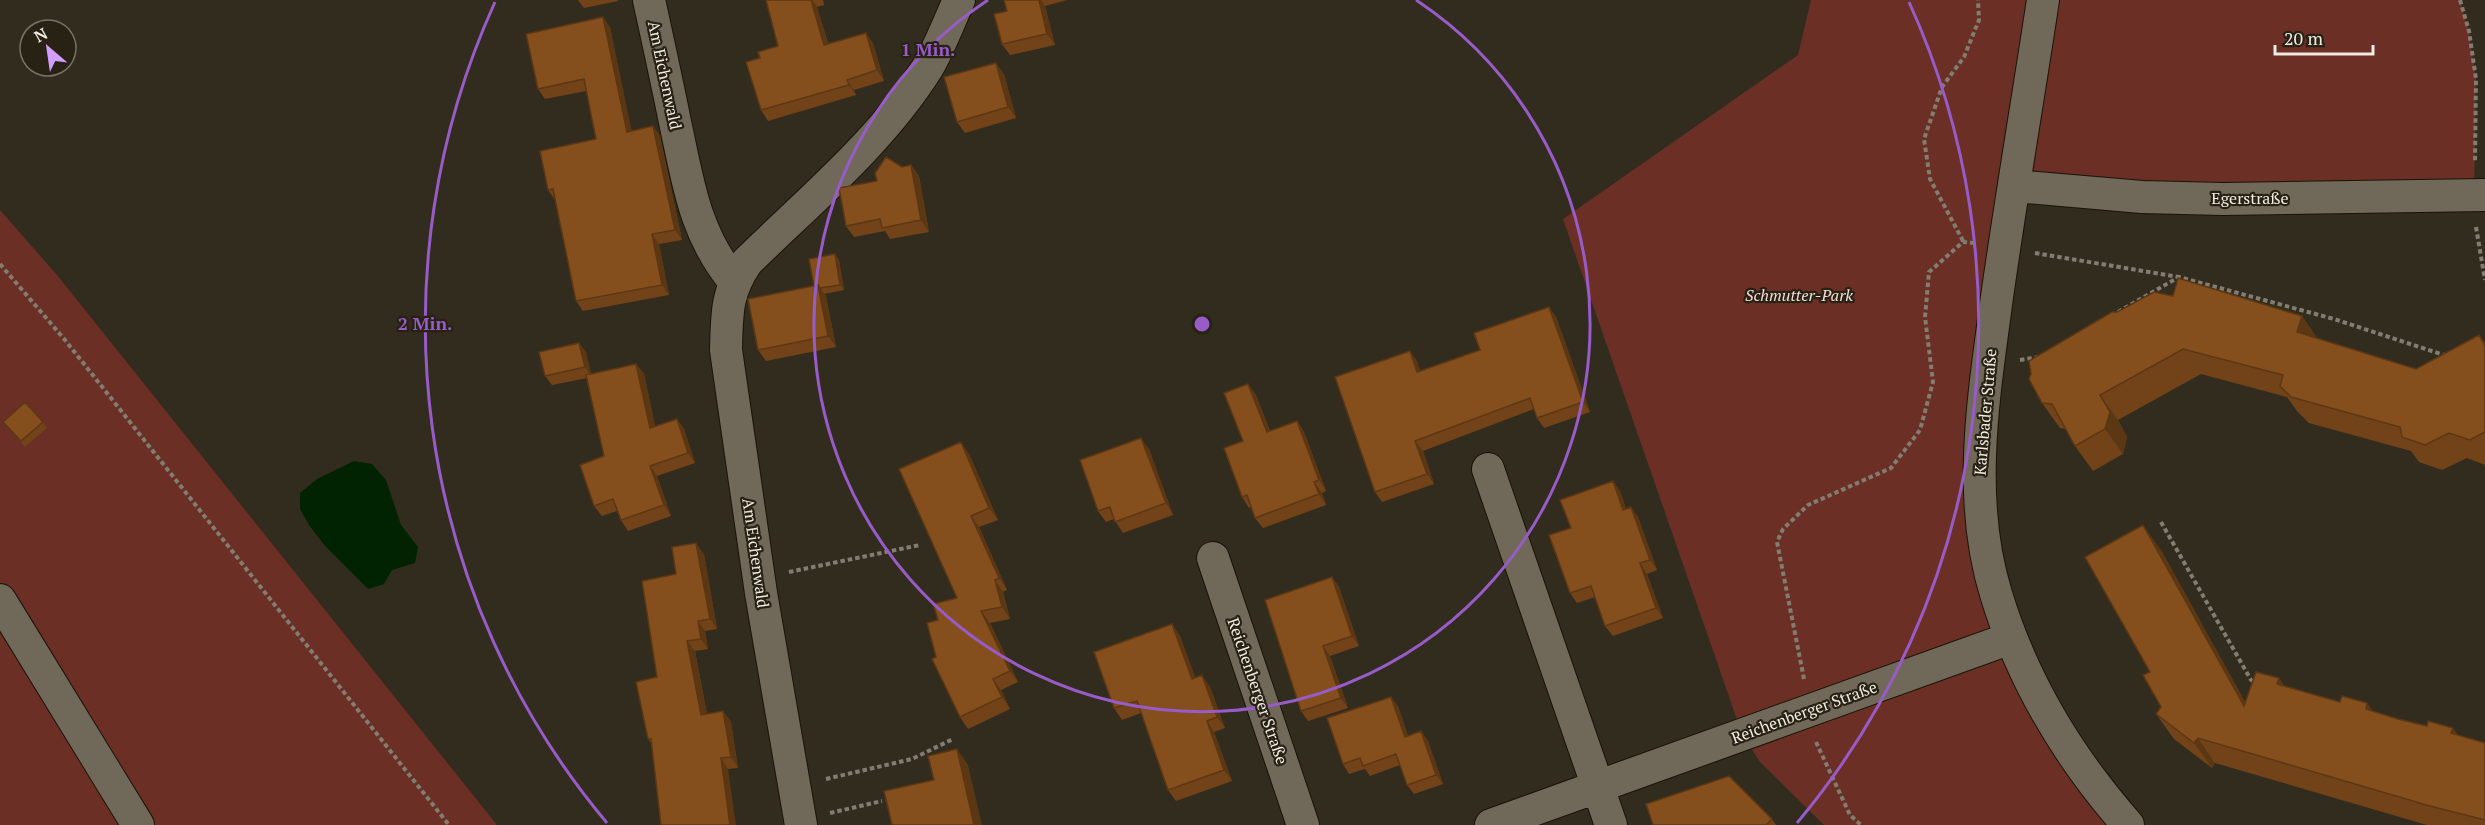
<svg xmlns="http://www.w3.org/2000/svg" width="2485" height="825" viewBox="0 0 2485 825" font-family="'PT Serif',serif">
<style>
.green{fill:#6b2f25}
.water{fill:#022301}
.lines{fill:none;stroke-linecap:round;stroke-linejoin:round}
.minor-casing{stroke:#1a1407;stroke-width:34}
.path{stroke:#827d71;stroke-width:4;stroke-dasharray:4.5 3;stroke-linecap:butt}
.minor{stroke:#706959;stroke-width:32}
.wall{fill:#724319}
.shaded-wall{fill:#5c3714}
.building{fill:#844e1d;stroke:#5c3714;stroke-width:1.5}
.ring{fill:none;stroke:#985cc8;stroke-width:3}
.labels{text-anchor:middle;stroke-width:4.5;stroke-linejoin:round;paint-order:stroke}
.street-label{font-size:16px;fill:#f0ebe2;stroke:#282214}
.park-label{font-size:16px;font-style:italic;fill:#f5dbd6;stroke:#282214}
.centre{fill:#985cc8;stroke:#282214;stroke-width:3}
.ring-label{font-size:18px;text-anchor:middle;font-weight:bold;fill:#985cc8;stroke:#282214;stroke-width:4.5;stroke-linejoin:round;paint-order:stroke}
</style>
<rect width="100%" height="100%" fill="#322c1e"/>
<path class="green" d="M1811 0H2460L2469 31 2476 79 2474 195 2015 186 1988 365 1996 595 2128 825H1824L1760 762 1742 734 1563 219 1798 55Z
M0 210 57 275 497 825H0Z"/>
<path class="water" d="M354 461 372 464 386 480 401 525 418 547 415 563 392 570 384 584 368 589 326 547 309 525 300 509V493L317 479Z"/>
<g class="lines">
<defs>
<path id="minor" d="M649 0C658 41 667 82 675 122 688 181 694 233 734 281
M2043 0C2028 99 2011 198 1997 297 1984 395 1966 497 1996 594 2022 680 2069 758 2128 825
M2015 186 2142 197 2223 199 2485 195
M1488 469 1611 825
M1213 558 1303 825
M0 600 138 825
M801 825 761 593 726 350C727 313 726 293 747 262 810 200 881 142 928 67 940 46 949 22 959 0
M1491 825 2011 638"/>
</defs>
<use href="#minor" class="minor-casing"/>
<path class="path" d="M2460 0 2469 31 2476 79 2475 162
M2476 227 2485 280
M1963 241 1930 179 1924 139 1942 87 1964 57 1979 20 1978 0
M2035 253 2179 277
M0 264 65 340 449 825
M2118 312 2179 277 2334 319 2447 356
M2020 360 2039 357
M2161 522 2251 680 2256 682
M789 572 920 545
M1804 679 1777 542 1783 529 1808 505 1891 468 1920 430 1933 382 1925 317 1929 272 1963 242 1974 243
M1816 742 1850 815 1861 825
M826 779 912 759 953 739
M830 813 882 801"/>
<use href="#minor" class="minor"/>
</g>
<path class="wall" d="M578 0H618V1L584 8Z
M766 0H823L824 5 817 7 828 43H873L884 81 854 90 856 95 768 121 761 110 760 58 778 46Z
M1004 0H1067L1045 6 1055 45 1010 55 1002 44 1007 11Z
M610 27 631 131 653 126 660 136 682 240 659 244 669 295 583 311 576 301 555 200 548 190 596 139 586 91 545 99 538 89Z
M1004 74 1016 118 965 133 957 122Z
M911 165 919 176 929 232 890 239 885 231 854 237 846 226 877 181 902 167Z
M835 254 839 260 844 290 824 294 826 296 836 347 766 361 758 350 814 286Z
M2173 296 2302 316 2317 338 2416 369 2479 335 2485 343V465L2467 458 2442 470 2419 462 2411 451 2309 423 2297 411 2287 397 2201 374 2118 420 2127 437 2123 454 2093 471 2075 446 2066 429 2060 428 2042 403Z
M1549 307 1556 317 1590 412 1544 428 1537 418 1534 409 1423 451 1434 484 1382 502 1375 492 1417 361 1420 371 1480 350Z
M586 352 591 374 636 364 644 374 655 426 677 419 684 429 695 463 657 476 671 516 628 531 621 520 617 511 602 516 594 506 604 456 587 378 552 385 545 376Z
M1248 384 1256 395 1270 431 1297 421 1304 432 1326 491 1322 493 1326 505 1263 528 1255 518 1251 507 1249 508 1242 497 1243 441Z
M3 422H43L47 428 25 447Z
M1149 449 1173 515 1123 533 1114 519 1106 522 1098 511Z
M969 454 998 520 979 527 1007 590 1003 592 1010 619 990 623 1018 682 1001 690 1010 709 968 729 960 717 936 657 938 620 957 598Z
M1613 481 1620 491 1626 509 1638 517 1657 570 1647 574 1663 618 1613 636 1605 626 1595 597 1577 603 1570 593 1571 528Z
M2161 550 2245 702 2279 678 2284 686 2340 702 2367 703 2373 712 2398 719 2485 743V825H2427L2215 763 2212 768 2174 739 2156 714 2161 707 2150 672Z
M704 554 717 629 705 631 708 649 695 651 707 714 723 711 731 722 738 768 728 769 651 743 648 739 657 677 676 574Z
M1332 577 1339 587 1359 646 1330 656 1348 708 1308 721 1301 711Z
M1172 624 1180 636 1195 678 1210 687 1225 728 1214 732 1232 781 1176 801 1168 790 1141 713 1122 720 1114 708Z
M1398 706 1408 736 1421 731 1428 741 1443 784 1414 794 1407 785 1400 765 1370 776 1365 769 1349 774 1343 764Z
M1772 819 1776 825H1653Z"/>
<path class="shaded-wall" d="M811 0H812L817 7 831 55 824 45Z
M1039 0H1041L1045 6 1055 45 1047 34Z
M603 17 610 27 634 142 627 132Z
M866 33 873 43 884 81 877 70Z
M996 63 1004 74 1016 118 1008 107Z
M847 80 854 90 856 95 849 85Z
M653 126 660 136 682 240 675 230Z
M911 165 919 176 929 232 921 220Z
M652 234 659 244 669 295 662 285Z
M835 254 839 260 844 290 840 285Z
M818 285 826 296 836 347 828 336Z
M1549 307 1556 317 1590 412 1583 402Z
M2302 316 2319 341 2297 332Z
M579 343 586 352 592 377 585 367Z
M1410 351 1417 361 1424 382 1417 372Z
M636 364 644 374 658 438 650 428Z
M1248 384 1256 395 1274 443 1267 432Z
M2100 395 2118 420 2127 437 2123 454 2105 429Z
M677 419 684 429 695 463 688 453Z
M1297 421 1304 432 1326 491 1319 480Z
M1141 438 1149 449 1173 515 1166 503Z
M1415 441 1423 451 1434 484 1427 474Z
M961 442 969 454 998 520 989 508Z
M650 466 657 476 671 516 664 505Z
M1613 481 1620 491 1630 520 1623 510Z
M1314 482 1322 493 1326 505 1319 494Z
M1631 507 1638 517 1657 570 1650 560Z
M971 516 979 527 1007 590 999 578Z
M2143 525 2161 550 2261 731 2244 706Z
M696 543 704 554 717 629 710 619Z
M1640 563 1647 574 1663 618 1656 608Z
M1332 577 1339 587 1359 646 1352 636Z
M995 580 1003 592 1010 619 1002 607Z
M981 611 990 623 1018 682 1010 671Z
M698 621 705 631 708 649 701 639Z
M1172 624 1180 636 1200 690 1192 679Z
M687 641 695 651 709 726 701 715Z
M1323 646 1330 656 1348 708 1341 698Z
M1202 675 1210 687 1225 728 1217 717Z
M2279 678 2296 704 2277 684Z
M993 679 1001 690 1010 709 1002 697Z
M1391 697 1398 706 1411 746 1405 737Z
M2367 703 2385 729 2366 709Z
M723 711 731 722 738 768 731 757Z
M1207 721 1214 732 1232 781 1224 770Z
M2453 728 2471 753 2451 733Z
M1421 731 1428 741 1443 784 1436 775Z
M2198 738 2215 763 2212 768 2194 743Z
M957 749 968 765 982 825H974Z
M721 758 728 769 736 825H730Z"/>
<path class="building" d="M766 0H811L824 45 866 33 877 70 847 80 849 85 761 110 746 62 760 58 758 52 778 46Z
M1004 0H1039L1047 34 1002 44 994 14 1007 11Z
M603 17 627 132 653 126 675 230 652 234 662 285 576 301 553 189 548 190 540 151 596 139 584 79 538 89 526 34Z
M996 63 1008 107 957 122 944 77Z
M886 157 902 167 911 165 921 220 882 228 880 219 846 226 839 188 877 181 875 173Z
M835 254 840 285 820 288 818 285 814 286 809 259Z
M2178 278 2302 316 2297 332 2416 369 2479 335 2485 346V432L2470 440 2449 433 2425 445 2402 437 2400 427 2291 397 2280 386 2283 375 2183 349 2100 395 2110 412 2105 429 2075 446 2052 404 2042 403 2029 379 2031 374 2029 361 2112 312H2117L2154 292 2173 296Z
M818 285 828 336 758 350 748 299Z
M1549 307 1583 402 1537 418 1530 398 1415 441 1427 474 1375 492 1335 377 1410 351 1417 372 1480 350 1474 333Z
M579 343 585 367 545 376 539 352Z
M636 364 650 428 677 419 688 453 650 466 664 505 621 520 613 499 594 506 580 465 604 456 586 375Z
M1248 384 1267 432 1297 421 1319 480 1314 482 1319 494 1255 518 1247 495 1242 497 1224 448 1243 441 1224 393Z
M25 402 43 422 21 441 3 422Z
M1141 438 1166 503 1115 522 1110 507 1098 511 1080 460Z
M961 442 989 508 971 516 999 578 995 580 1002 607 981 611 1010 671 993 679 1002 697 960 717 932 659 936 657 927 623 938 620 933 604 957 598 899 469Z
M1613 481 1623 510 1631 507 1650 560 1640 563 1656 608 1605 626 1591 586 1570 593 1549 535 1571 528 1560 500Z
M2143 525 2244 706 2256 672 2279 678 2277 684 2340 702 2342 696 2367 703 2366 709 2398 719 2427 726 2428 721 2453 728 2451 733 2485 743V820L2430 806 2198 738 2194 743 2156 714 2161 707 2143 675 2150 672 2085 557Z
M696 543 710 619 698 621 701 639 687 641 701 715 723 711 731 757 721 758 730 825H661L651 739H648L636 682 657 677 642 581 676 574 672 547Z
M1332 577 1352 636 1323 646 1341 698 1301 711 1265 600Z
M1172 624 1192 679 1202 675 1217 717 1207 721 1224 770 1168 790 1137 701 1114 708 1094 652Z
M1391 697 1405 737 1421 731 1436 775 1407 785 1396 754 1363 766 1360 758 1343 764 1327 718Z
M957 749 974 825H892L884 791 934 780 928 756Z
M1729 776 1772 819 1766 825H1653L1646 804Z"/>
<g class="ring">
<path d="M1416 0A388 388 0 1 1 988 0"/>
<path d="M607 823A777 777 0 0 1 495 2M1909 2A777 777 0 0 1 1797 823"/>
</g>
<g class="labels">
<g class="street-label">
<text transform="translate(665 75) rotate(78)" y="6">Am Eichenwald</text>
<text x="2250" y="204">Egerstraße</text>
<text transform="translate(1985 412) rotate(-85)" y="6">Karlsbader Straße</text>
<text transform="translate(756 553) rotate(82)" y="6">Am Eichenwald</text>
<text transform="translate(1258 691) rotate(71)" y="6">Reichenberger Straße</text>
<text transform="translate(1804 712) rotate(-20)" y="6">Reichenberger Straße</text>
</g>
<g class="park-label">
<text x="1799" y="301">Schmutter-Park</text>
</g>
</g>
<circle cx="1202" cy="324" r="9" class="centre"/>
<g class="ring-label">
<text x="928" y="56">1 Min.</text>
<text x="425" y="330">2 Min.</text>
</g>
<g transform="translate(48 48) rotate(331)"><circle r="28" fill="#282214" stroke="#787266" stroke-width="1.5"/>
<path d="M0-4.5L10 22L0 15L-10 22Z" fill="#d19dfe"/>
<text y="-9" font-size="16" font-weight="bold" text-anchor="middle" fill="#f0ebe2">N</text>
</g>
<path d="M2275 45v9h98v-9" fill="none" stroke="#f0ebe2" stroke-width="3"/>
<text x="2284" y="45" font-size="18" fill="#f0ebe2" stroke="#282214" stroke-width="4.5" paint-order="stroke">20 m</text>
</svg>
